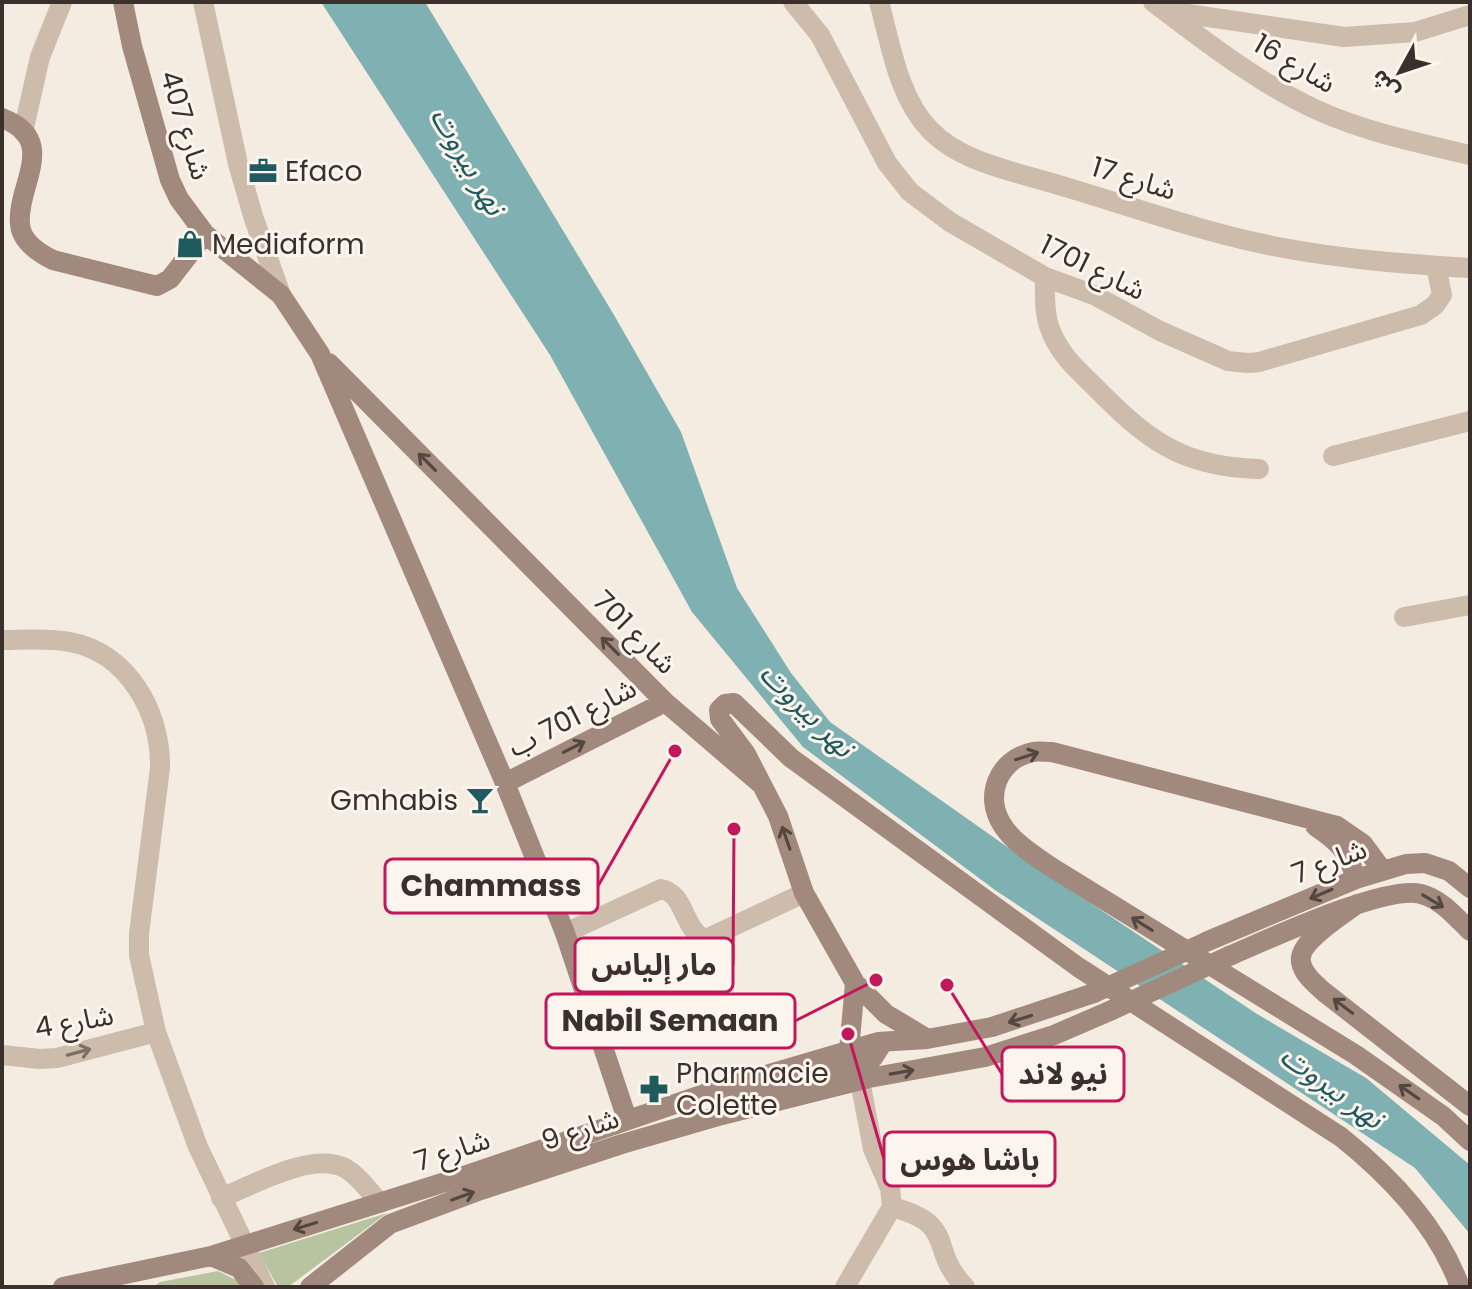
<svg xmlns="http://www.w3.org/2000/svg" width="1472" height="1289" viewBox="0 0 1472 1289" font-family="Poppins,'Noto Sans Arabic',sans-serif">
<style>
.green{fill:#b8c4a0}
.water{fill:#7fb0b2}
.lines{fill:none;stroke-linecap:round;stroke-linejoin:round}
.street{stroke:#cdbbac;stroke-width:20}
.secondary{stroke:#a18a7d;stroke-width:20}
.secondary-bridge{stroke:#a18a7d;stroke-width:20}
.oneway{stroke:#544640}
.oneway2{stroke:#7d6f65}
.labels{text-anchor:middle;stroke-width:6;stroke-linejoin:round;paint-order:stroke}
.street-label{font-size:28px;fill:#3b302b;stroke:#fbf5ee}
.poi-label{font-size:28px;fill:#3b302b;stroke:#fbf5ee;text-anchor:start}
.water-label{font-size:30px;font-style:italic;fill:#1f5a5e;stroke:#fbf5ee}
.leader{fill:none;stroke:#c2185b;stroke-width:3}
.callout-dot{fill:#c2185b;stroke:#fbf5ee;stroke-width:3}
.callout{fill:#fbf5ee;stroke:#c2185b;stroke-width:3}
.callout-label{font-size:30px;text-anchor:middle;font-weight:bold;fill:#3b302b}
</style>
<rect width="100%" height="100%" fill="#f4ebe1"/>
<path class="green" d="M387 1213 288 1287H278L259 1253Z
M218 1271 238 1281 241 1287H153L160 1282Z"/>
<path class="water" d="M321 2H425L614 315 681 432 737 588 791 673 830 722 1020 856 1257 1014 1366 1078 1470 1165V1234L1415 1168 995 890 803 747 692 612 550 355Z"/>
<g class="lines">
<path class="street" d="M203 2 238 164 254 219 281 295
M793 2 820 35 887 163 910 192 950 222 1045 277 1094 295 1160 331 1228 361 1248 363 1259 362 1421 315 1435 305 1442 295 1436 266
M879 2C891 45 898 97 930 130 963 164 1018 172 1062 186 1133 207 1205 233 1278 247 1341 259 1405 264 1470 268
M1153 2C1205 41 1258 83 1317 110 1365 132 1419 143 1470 155
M1167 11 1344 37 1415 32 1470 15
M23 132 40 57 62 2
M1045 277C1045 293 1044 311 1049 326 1057 351 1075 368 1093 385 1146 439 1180 467 1259 469
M1333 456 1470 421
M1404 617 1470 605
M2 640C24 640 49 638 70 642 128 653 161 712 160 768L139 934V955L156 1032 198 1147 265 1287
M565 933 661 889C686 893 683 932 706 939L804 893
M2 1055 40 1059 57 1058 156 1032
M221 1198C253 1185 312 1151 345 1168 359 1176 369 1191 380 1203
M892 1207C959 1225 927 1248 965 1287
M845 1287 892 1207 890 1188 873 1149 860 1081"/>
<path class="secondary" d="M123 2 132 46 170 180 179 199 205 234 281 295 320 354 505 783 565 933 627 1119
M2 118C60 140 16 186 20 224 21 241 39 253 53 260L157 286 170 279 205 234
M329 363 665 702 762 785 778 816 804 893 855 983 886 1014 926 1038
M505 783 665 702
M762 785 746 754 720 719 719 710 725 704 734 703 791 758 1078 967 1341 1137C1391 1177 1438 1226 1460 1287
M1315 826C1340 843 1347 850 1356 879
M1382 870 1363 844 1337 826 1052 752C1046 752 1038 751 1033 752 998 759 983 797 1003 826 1014 843 1034 855 1051 867L1356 1055 1443 1116 1470 1141
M1357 904C1343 915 1297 942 1301 962 1303 974 1315 984 1324 992L1470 1106
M1208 941 1356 879 1406 864 1425 863 1449 871 1470 888
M1229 956C1267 940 1386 884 1421 894 1441 899 1456 917 1470 931
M849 1051 855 983
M736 1105 772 1087 873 1058 880 1047 878 1042
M211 1256 239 1268 254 1287
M63 1287 211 1256 461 1177 722 1088 878 1042 927 1039 992 1027 1094 993
M310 1287 390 1224 481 1190 622 1144 722 1115 869 1078 985 1057 1054 1035 1112 1010"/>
<path class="secondary-bridge" d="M1094 993 1208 941
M1112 1010 1229 956"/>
</g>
<defs><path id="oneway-shaft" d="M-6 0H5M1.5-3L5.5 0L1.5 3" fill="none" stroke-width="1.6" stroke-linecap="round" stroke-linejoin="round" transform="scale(2)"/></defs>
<g class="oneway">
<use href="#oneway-shaft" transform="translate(427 462) rotate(-135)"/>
<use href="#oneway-shaft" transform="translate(610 646) rotate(-135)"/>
<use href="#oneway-shaft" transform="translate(574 747) rotate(-27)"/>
<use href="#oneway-shaft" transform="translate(1027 756) rotate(-18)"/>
<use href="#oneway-shaft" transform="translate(786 838) rotate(-109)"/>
<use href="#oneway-shaft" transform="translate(1321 894) rotate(157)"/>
<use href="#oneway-shaft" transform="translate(1433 901) rotate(31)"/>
<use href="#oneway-shaft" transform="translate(1142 924) rotate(-148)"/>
<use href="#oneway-shaft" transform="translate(1343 1006) rotate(-143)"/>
<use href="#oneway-shaft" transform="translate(1020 1019) rotate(163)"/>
<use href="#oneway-shaft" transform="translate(902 1072) rotate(-10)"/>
<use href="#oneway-shaft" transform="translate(1409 1092) rotate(-145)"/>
<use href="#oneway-shaft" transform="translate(463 1196) rotate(-20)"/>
<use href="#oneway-shaft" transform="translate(305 1226) rotate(163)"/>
</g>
<use class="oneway2" href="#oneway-shaft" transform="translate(79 1052) rotate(-15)"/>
<defs>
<symbol id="office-bare" viewBox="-9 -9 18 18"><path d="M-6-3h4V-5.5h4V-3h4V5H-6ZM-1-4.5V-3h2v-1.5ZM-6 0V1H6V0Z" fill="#1f5a5e" stroke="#fbf5ee" stroke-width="2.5" paint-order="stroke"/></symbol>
<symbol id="shop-bare" viewBox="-9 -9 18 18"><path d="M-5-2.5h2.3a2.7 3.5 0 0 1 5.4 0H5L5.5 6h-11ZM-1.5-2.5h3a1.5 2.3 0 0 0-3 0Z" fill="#1f5a5e" stroke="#fbf5ee" stroke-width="2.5" paint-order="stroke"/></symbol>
<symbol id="bar-bare" viewBox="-9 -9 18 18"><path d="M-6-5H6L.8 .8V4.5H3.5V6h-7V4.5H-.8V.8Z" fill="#1f5a5e" stroke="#fbf5ee" stroke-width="2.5" paint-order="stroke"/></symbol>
<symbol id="pharmacy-bare" viewBox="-9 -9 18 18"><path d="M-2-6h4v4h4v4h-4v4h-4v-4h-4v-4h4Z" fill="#1f5a5e" stroke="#fbf5ee" stroke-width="2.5" paint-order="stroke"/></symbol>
</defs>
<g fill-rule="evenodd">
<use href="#office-bare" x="243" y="151" width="40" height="40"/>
<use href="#shop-bare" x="170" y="224" width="40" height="40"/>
<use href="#bar-bare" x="460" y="780" width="40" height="40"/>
<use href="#pharmacy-bare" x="634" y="1069" width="40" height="40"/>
</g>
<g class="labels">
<g class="street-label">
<text transform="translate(1295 63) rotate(30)" y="10">شارع 16</text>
<text transform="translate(186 125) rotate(73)" y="10">شارع 407</text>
<text transform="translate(1134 178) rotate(17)" y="10">شارع 17</text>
<text transform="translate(1093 267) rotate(26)" y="10">شارع 1701</text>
<text transform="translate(635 632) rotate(45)" y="10">شارع 701</text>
<text transform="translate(572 717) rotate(-27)" y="10">شارع 701 ب</text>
<text transform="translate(1329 861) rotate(-21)" y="10">شارع 7</text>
<text transform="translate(74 1021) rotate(-10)" y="10">شارع 4</text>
<text transform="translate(580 1129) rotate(-18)" y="10">شارع 9</text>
<text transform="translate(452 1150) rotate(-18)" y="10">شارع 7</text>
</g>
<g class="poi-label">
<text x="285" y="181">Efaco</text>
<text x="212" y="254">Mediaform</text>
<text x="458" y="810" text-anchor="end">Gmhabis</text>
<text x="676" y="1083">Pharmacie<tspan x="676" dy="32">Colette</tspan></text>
</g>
<g class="water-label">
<text transform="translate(468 161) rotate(60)" y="10">نهر بيروت</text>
<text transform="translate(807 710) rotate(45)" y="10">نهر بيروت</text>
<text transform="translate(1332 1087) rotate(36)" y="10">نهر بيروت</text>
</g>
</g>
<path class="leader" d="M675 751L598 886M734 829L733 965M876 980L795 1021M947 985L1002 1074M848 1034L884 1159"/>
<g class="callout-dot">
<circle cx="675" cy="751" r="8"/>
<circle cx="734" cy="829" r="8"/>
<circle cx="876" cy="980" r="8"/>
<circle cx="947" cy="985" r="8"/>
<circle cx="848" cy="1034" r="8"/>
</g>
<g class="callout">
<rect x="385" y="859" width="213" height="54" rx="8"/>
<rect x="575" y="938" width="158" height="54" rx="8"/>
<rect x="546" y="994" width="249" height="54" rx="8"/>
<rect x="1002" y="1047" width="122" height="54" rx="8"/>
<rect x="884" y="1132" width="171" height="54" rx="8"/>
</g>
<g class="callout-label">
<text x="491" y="896">Chammass</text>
<text x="654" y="975">مار إلياس</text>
<text x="670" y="1031">Nabil Semaan</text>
<text x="1063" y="1084">نيو لاند</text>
<text x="970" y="1170">باشا هوس</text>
</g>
<rect width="1472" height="1289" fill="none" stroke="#3b302b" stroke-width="8"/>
<g transform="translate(1400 72) rotate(230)" stroke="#fbf5ee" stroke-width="6" paint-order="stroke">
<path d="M0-6L14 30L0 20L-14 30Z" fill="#3b302b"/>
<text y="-12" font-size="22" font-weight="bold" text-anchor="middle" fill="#3b302b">ش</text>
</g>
</svg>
